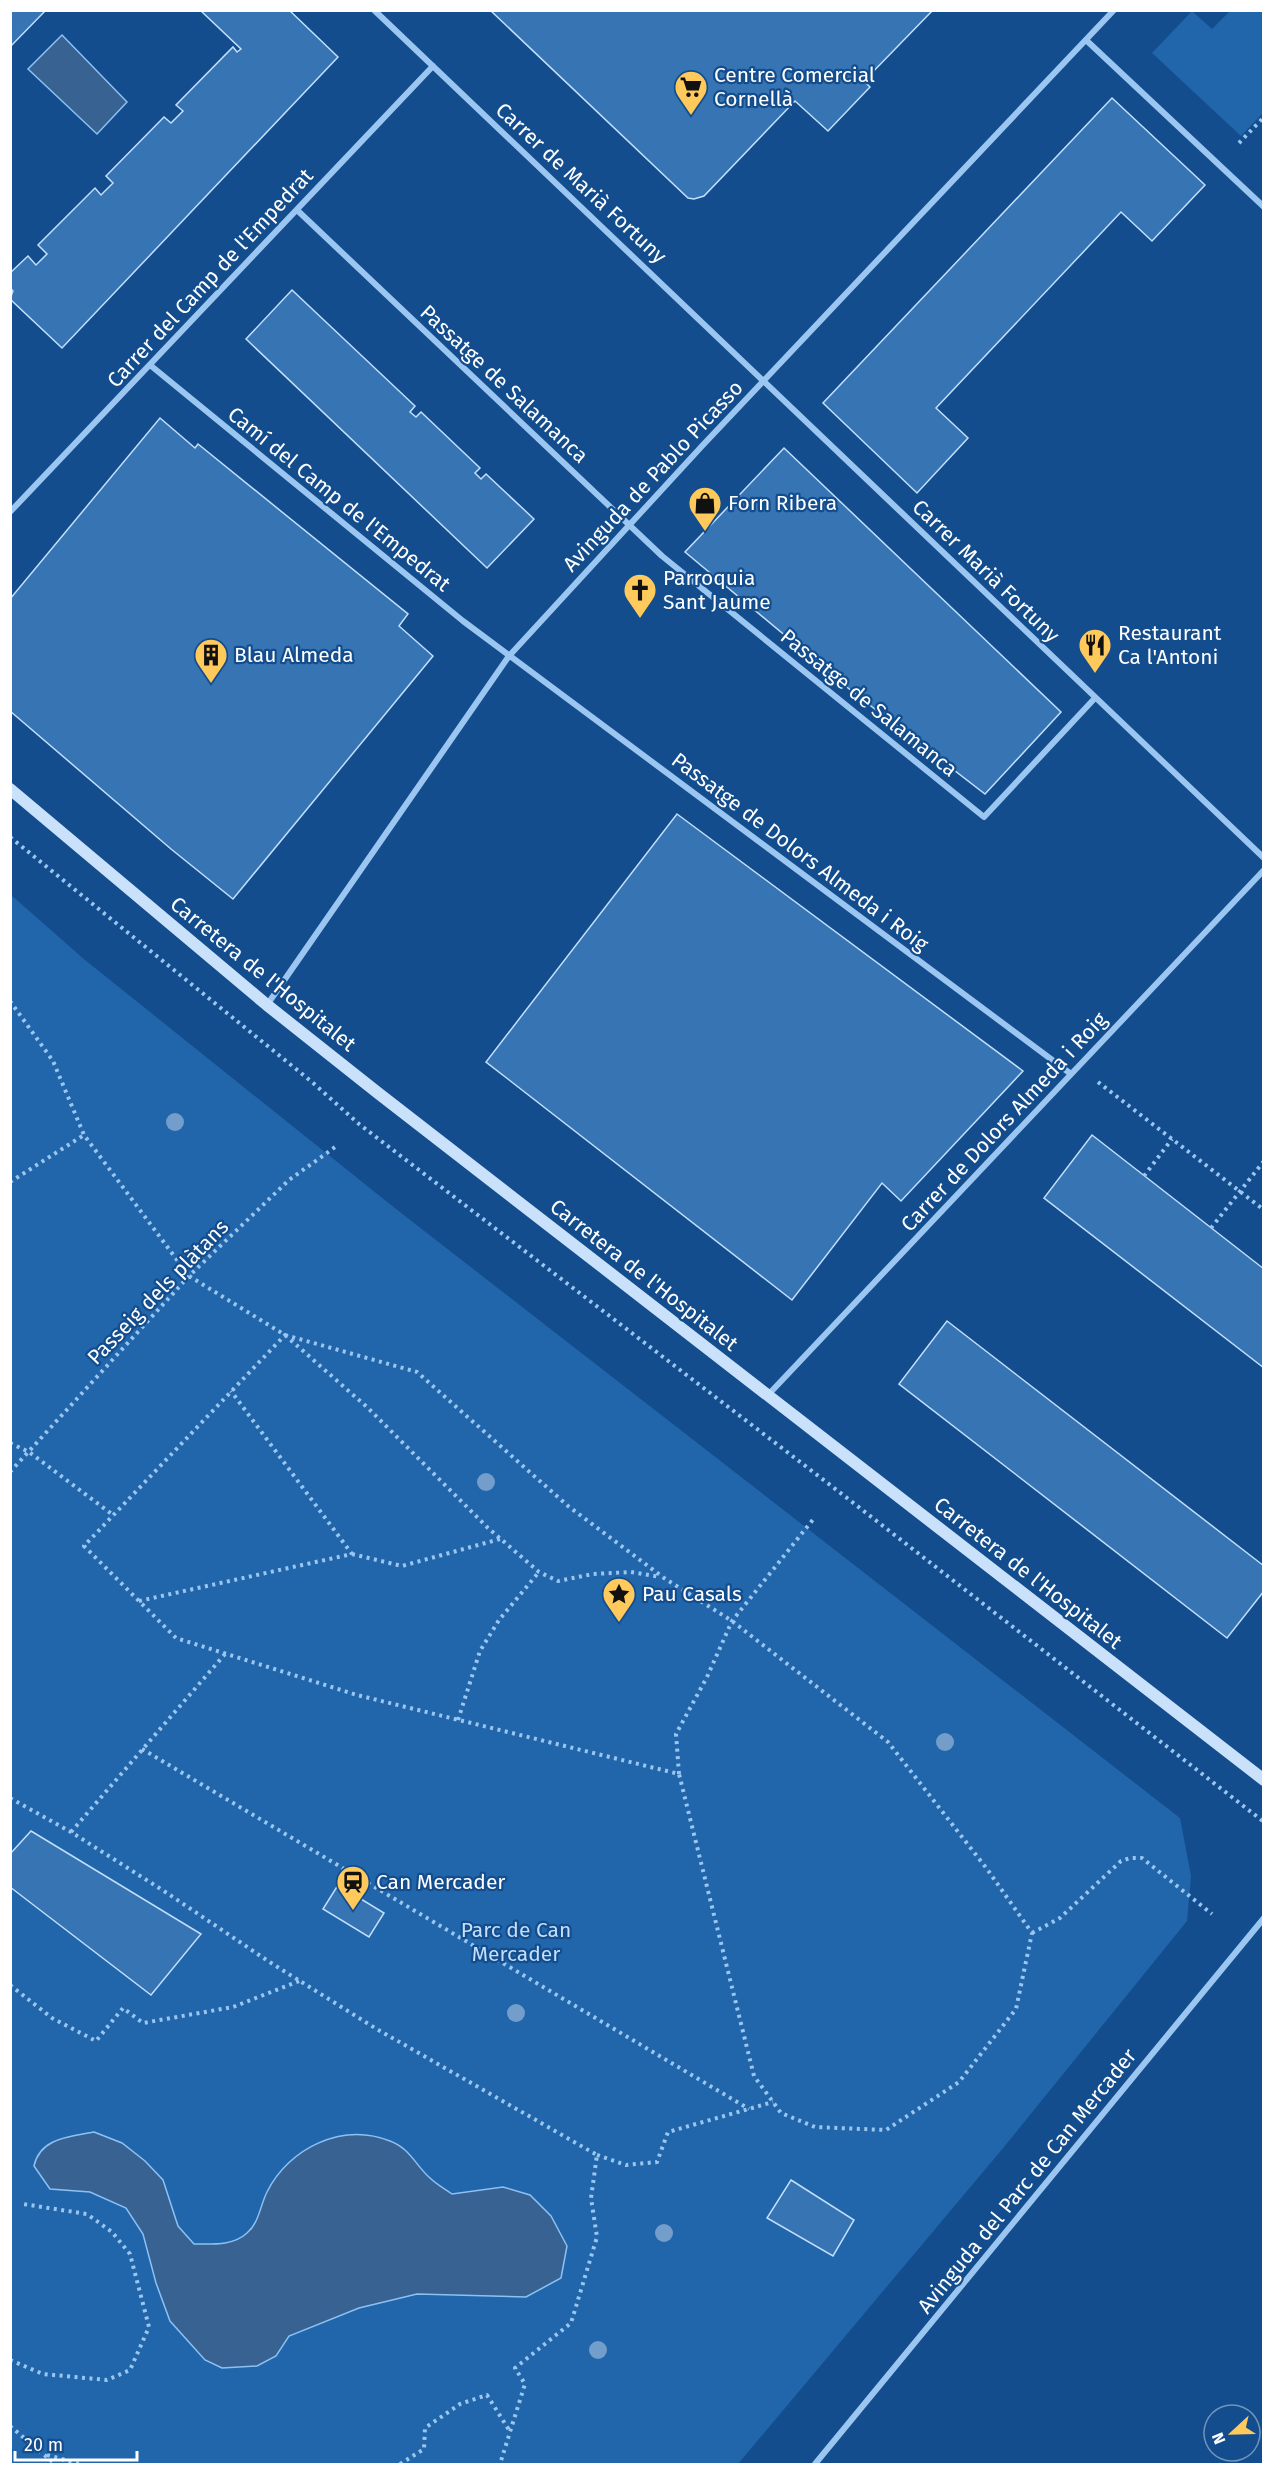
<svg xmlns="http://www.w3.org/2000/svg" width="1274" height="2475" viewBox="0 0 1274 2475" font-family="'Fira Sans',sans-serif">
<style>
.green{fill:#2165aa}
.water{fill:#376291;stroke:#8dc1f4;stroke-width:1.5}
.building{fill:#3674b4;stroke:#c2dffc;stroke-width:1.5}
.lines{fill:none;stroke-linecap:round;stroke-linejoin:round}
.path{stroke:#9bc6f1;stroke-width:4;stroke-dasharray:3 4.5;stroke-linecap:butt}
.minor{stroke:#9bc6f1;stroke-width:6}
.secondary{stroke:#cae1fc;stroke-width:12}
.tree{fill:#739dca}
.labels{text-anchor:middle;stroke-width:4.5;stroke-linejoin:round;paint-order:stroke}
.poi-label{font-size:21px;fill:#fff;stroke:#134d8d;text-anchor:start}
.street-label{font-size:21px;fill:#fff;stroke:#134d8d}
.park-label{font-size:21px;fill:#c2dffc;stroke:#134d8d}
</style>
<rect width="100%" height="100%" fill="#134d8d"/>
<path class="green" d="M1192 11 1212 29 1230 11H1263V113L1241 136 1152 53Z
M11 895 85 960 396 1209 1180 1818 1191 1876 1187 1921 1004 2147 738 2464H11Z"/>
<path class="water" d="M62 35 127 102 97 134 28 69Z
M94 2132 122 2143 145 2161 163 2180 178 2226 194 2244C212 2244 233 2246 247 2233 259 2223 260 2206 267 2192 289 2148 342 2122 390 2141 411 2149 415 2165 430 2178 436 2184 445 2189 452 2194L503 2187 530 2195 551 2216 567 2246 561 2278 526 2297 417 2294 359 2308 289 2336 276 2356 257 2366 222 2368 205 2360 170 2321 156 2283 143 2234 126 2208 90 2192 50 2189 34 2166C40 2138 69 2137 94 2132Z"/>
<path class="building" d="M10 10H46L10 47Z
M200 10H289L338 57 62 348 10 299 13 291 10 288V273L28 256 36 265 47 254 38 245 95 188 101 195 113 183 106 176 164 117 171 123 183 111 176 105 233 47 237 52 241 49Z
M490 10H933L864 81 870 87 828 131 795 101 704 196 694 199 688 198Z
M1112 98 1205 185 1152 241 1121 212 936 408 968 438 917 493 823 403Z
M292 290 415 406 410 412 416 417 421 412 480 468 475 473 481 479 486 474 534 519 487 568 246 339Z
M160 418 195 448 198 444 408 614 399 626 433 656 233 899 171 849 10 711V599Z
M784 448 1061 712 985 794 854 693 685 552Z
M677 814 1023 1071 901 1201 882 1183 792 1300 486 1062Z
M1092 1135 1264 1269V1368L1044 1198Z
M947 1321 1264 1566V1591L1227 1638 899 1384Z
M31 1831 201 1934 151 1995 10 1887V1854Z
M338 1885 384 1913 369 1937 323 1909Z
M791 2180 854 2220 833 2256 767 2218Z"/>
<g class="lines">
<path class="path" d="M1239 143 1264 117
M10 837 312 1082 359 1124 838 1491 1264 1822
M10 1001 53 1061 84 1135 189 1276 285 1335 368 1408 488 1528 539 1572 558 1581 593 1574 631 1572 660 1577
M1098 1082 1264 1210
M1144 1176 1172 1139
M10 1182 84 1135
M1211 1228 1264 1161
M285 1335 417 1372 568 1506 664 1578 732 1621 888 1742 987 1869 1032 1933 1016 2009 959 2082 886 2130 815 2127 781 2113 754 2076 679 1774 357 1695 176 1638 84 1546Z
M10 1443 29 1452 113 1515
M10 1472 189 1276 289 1180 338 1145
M352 1554 402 1566 500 1539
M139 1601 352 1554 231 1391
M458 1720 480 1651 499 1620 539 1572
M142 1749 749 2109
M679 1774 676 1734 707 1677 732 1621 815 1517
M10 1798 71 1832 167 1893 268 1961 375 2028 597 2155 591 2198 597 2237 571 2323 515 2368 525 2384 500 2464
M71 1832 225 1654
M1032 1933 1060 1918 1121 1861 1130 1858H1142L1212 1914
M10 1985 52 2018 96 2041 123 2008 143 2023 233 2007 299 1981
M597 2155 626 2165 657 2162 668 2132 773 2102
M10 2360 43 2374 107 2380 130 2370 149 2327 130 2254 112 2232 87 2214 23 2204
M10 2426 55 2464
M47 2455 80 2464
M400 2464 424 2449 425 2428 460 2404 487 2395 509 2430"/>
<path class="minor" d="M374 10 1264 858
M1086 40 1264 207
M297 210 662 556 984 817 1095 698
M150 365 463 621 1071 1074
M10 512 433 66
M267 1005 509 656 702 446 1114 10
M768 1395 1264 870
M815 2464 1264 1918"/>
<path class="secondary" d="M10 789 267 1005 378 1093 1264 1780"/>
</g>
<g class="tree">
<circle cx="175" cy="1122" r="9"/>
<circle cx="486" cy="1482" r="9"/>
<circle cx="945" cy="1742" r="9"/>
<circle cx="516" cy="2013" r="9"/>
<circle cx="664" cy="2233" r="9"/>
<circle cx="598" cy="2350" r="9"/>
</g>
<defs>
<symbol id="supermarket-pin" viewBox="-11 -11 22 30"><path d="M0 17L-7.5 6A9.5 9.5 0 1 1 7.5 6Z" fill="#ffc95b" stroke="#134d8d"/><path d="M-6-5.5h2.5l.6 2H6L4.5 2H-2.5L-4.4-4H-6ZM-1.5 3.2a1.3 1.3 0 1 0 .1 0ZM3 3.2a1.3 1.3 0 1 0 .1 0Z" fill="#111"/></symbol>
<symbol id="shop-pin" viewBox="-11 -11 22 30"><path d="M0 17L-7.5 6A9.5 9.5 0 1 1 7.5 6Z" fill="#ffc95b" stroke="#134d8d"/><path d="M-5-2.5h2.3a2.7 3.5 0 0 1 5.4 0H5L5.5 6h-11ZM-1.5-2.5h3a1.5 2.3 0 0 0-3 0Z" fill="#111"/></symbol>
<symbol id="church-pin" viewBox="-11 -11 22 30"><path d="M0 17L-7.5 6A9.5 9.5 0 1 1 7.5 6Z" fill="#ffc95b" stroke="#134d8d"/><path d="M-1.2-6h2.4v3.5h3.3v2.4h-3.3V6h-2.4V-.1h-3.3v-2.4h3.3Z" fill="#111"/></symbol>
<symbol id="restaurant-pin" viewBox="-11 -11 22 30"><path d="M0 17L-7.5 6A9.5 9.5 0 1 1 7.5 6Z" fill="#ffc95b" stroke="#134d8d"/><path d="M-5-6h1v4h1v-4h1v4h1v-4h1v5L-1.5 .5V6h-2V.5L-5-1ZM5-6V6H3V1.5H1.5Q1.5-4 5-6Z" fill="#111"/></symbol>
<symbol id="building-pin" viewBox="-11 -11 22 30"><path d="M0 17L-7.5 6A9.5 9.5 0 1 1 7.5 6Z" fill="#ffc95b" stroke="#134d8d"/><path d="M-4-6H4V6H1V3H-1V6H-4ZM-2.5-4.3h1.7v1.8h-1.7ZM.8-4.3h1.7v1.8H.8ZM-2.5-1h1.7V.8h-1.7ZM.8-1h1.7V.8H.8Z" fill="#111"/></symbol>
<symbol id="sight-pin" viewBox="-11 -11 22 30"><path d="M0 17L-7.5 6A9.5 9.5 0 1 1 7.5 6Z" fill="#ffc95b" stroke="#134d8d"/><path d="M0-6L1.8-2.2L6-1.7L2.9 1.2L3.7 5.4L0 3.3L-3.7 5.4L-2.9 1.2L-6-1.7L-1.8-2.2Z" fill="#111"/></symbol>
<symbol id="station-pin" viewBox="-11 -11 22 30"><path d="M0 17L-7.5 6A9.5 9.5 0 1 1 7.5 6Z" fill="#ffc95b" stroke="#134d8d"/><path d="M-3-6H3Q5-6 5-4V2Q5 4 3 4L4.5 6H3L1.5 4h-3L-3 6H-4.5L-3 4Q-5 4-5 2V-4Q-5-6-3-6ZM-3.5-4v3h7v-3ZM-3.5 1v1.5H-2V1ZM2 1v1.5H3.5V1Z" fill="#111"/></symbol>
</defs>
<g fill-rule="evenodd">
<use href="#supermarket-pin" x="672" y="68" width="38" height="52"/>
<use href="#shop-pin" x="686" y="484" width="38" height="52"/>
<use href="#church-pin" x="621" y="571" width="38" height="52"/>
<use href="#restaurant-pin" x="1076" y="626" width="38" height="52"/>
<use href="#building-pin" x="192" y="636" width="38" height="52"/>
<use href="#sight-pin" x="600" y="1575" width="38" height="52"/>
<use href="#station-pin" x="334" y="1863" width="38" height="52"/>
</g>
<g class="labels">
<g class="poi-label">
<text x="714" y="82">Centre Comercial<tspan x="714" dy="24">Cornellà</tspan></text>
<text x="728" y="510">Forn Ribera</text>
<text x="663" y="585">Parroquia<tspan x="663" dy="24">Sant Jaume</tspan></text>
<text x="1118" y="640">Restaurant<tspan x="1118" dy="24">Ca l'Antoni</tspan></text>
<text x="234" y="662">Blau Almeda</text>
<text x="642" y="1601">Pau Casals</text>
<text x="376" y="1889">Can Mercader</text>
</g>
<g class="street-label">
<text transform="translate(581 183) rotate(43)" y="7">Carrer de Marià Fortuny</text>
<text transform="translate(210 278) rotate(-47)" y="7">Carrer del Camp de l'Empedrat</text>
<text transform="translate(504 384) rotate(43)" y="7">Passatge de Salamanca</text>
<text transform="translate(653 476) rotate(-47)" y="7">Avinguda de Pablo Picasso</text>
<text transform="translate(339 499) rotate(39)" y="7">Camí del Camp de l'Empedrat</text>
<text transform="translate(986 571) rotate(44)" y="7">Carrer Marià Fortuny</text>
<text transform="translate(869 703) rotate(39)" y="7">Passatge de Salamanca</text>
<text transform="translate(800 852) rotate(37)" y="7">Passatge de Dolors Almeda i Roig</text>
<text transform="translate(263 974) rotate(39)" y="7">Carretera de l'Hospitalet</text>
<text transform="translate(1004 1122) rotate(-47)" y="7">Carrer de Dolors Almeda i Roig</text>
<text transform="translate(644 1275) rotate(38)" y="7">Carretera de l'Hospitalet</text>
<text transform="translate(158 1292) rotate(-46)" y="7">Passeig dels plàtans</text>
<text transform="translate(1028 1573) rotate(38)" y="7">Carretera de l'Hospitalet</text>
<text transform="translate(1027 2181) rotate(-51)" y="7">Avinguda del Parc de Can Mercader</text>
</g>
<g class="park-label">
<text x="516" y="1937">Parc de Can<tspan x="516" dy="24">Mercader</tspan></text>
</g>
</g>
<rect width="1274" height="2475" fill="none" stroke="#ffffff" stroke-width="24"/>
<g transform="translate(1232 2433) rotate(248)"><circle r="28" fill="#134d8d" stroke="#7194bb" stroke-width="1.5"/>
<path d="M0-4.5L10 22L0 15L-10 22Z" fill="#ffc95b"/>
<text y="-9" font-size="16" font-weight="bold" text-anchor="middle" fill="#ffffff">N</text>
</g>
<path d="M15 2451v9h122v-9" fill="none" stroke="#ffffff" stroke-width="3"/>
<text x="24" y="2451" font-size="18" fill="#ffffff" stroke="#134d8d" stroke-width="4.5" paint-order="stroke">20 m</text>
</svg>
